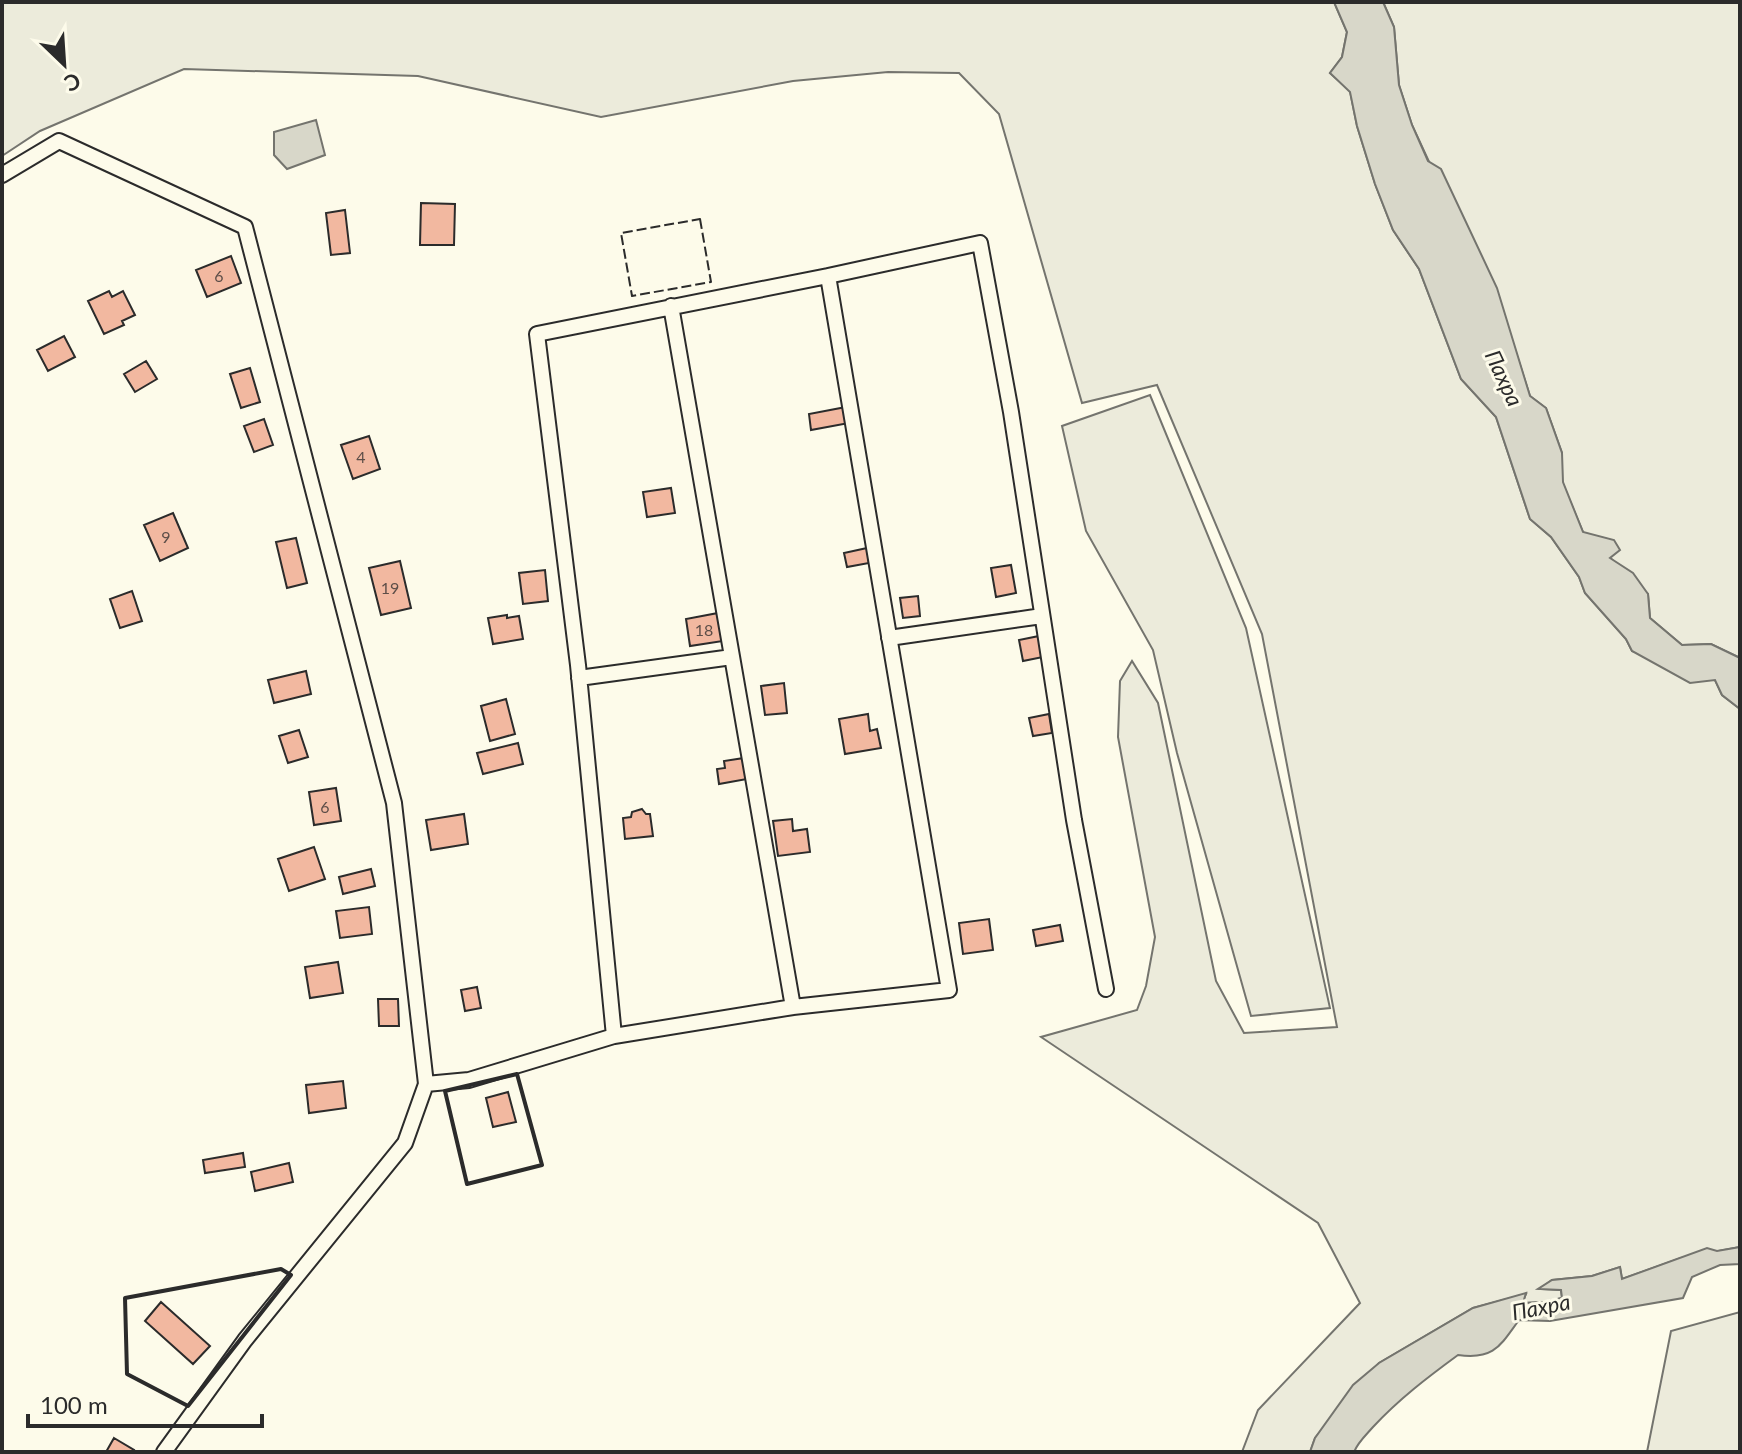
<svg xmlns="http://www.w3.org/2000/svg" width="1742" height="1454" viewBox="0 0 1742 1454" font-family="Lato,sans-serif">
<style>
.green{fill:#ecebdb;stroke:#74746e;stroke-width:2}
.water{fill:#d8d7c9;stroke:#74746e;stroke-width:2}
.building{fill:#f2b8a0;stroke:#2b2b2b;stroke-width:2}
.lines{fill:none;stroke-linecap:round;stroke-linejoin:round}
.street-casing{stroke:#2b2b2b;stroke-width:18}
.street{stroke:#fdfbea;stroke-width:14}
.fence{stroke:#2b2b2b;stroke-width:2;stroke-dasharray:10 4;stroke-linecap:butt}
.wall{stroke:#2b2b2b;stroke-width:4}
.labels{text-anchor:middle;stroke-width:6;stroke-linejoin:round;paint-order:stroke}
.number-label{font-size:16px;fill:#5d4e48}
.water-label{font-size:22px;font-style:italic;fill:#2b2b2b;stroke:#fdfbea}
</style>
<rect width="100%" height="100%" fill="#fdfbea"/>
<path class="green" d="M2 2H1334L1347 32 1342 57 1330 73 1350 91 1357 126 1375 184 1393 230 1419 269 1461 379 1496 417 1530 519 1551 537 1579 577 1585 593 1626 639 1632 651 1715 680 1722 695 1740 709V1247L1681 1258 1622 1279 1620 1267 1592 1276 1552 1280 1540 1289 1561 1290 1562 1298 1544 1302 1522 1303 1526 1294 1473 1308 1379 1363 1315 1438 1310 1452H1242L1258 1410 1360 1303 1318 1223 1041 1037 1137 1010 1146 986 1155 937 1118 737 1120 681 1132 661 1158 703 1216 981 1244 1033 1337 1027 1262 634 1157 385 1082 403 999 114 959 73 888 72 793 81 601 117 418 76 184 69 40 131 2 156Z
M1383 2H1740V658L1711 644 1682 645 1650 618 1648 594 1583 532 1562 482V453L1546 408 1530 396 1513 343 1412 125 1399 85 1394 27Z
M1150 395 1246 628 1330 1008 1251 1016 1177 753 1153 650 1086 531 1062 426Z
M1740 1312V1452H1647L1671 1331Z"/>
<path class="water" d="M1334 2H1383L1394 27 1399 85 1412 125 1428 161 1441 169 1497 288 1530 396 1546 408 1562 453 1563 482 1583 532 1614 540 1620 550 1610 558 1633 573 1648 594 1650 618 1682 645 1711 644 1740 658V709L1722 695 1715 680 1690 683 1632 651 1626 639 1585 593 1579 577 1551 537 1530 519 1496 417 1461 379 1419 269 1393 230 1375 184 1357 126 1350 92 1330 73 1342 57 1347 32Z
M316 120 325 155 287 169 274 155V132Z
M1740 1247V1264L1720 1265 1692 1277 1683 1298 1550 1321 1519 1320C1500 1346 1494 1360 1458 1355 1428 1377 1399 1399 1373 1427 1366 1435 1358 1442 1354 1452H1310L1315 1438 1353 1385 1379 1363 1473 1308 1526 1293 1523 1303 1544 1302 1562 1298 1561 1290 1538 1289 1552 1280 1592 1276 1620 1267 1622 1279 1707 1248 1717 1251Z"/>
<path class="building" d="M421 203 455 204 454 245H420Z
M345 210 350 253 331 255 326 213Z
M231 256 241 283 207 297 196 270Z
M109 291 112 297 123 291 135 315 122 321 124 325 104 334 88 301Z
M64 336 75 357 48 371 37 350Z
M146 361 157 379 135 392 124 374Z
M250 368 260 402 241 408 230 374Z
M846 407 849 423 811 430 809 414Z
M264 419 273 445 254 452 244 426Z
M369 436 380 469 353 479 341 445Z
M671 488 675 513 647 517 643 492Z
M173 513 188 548 160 561 144 525Z
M296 538 307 583 287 588 276 542Z
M867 548 869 563 847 567 844 553Z
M400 561 411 608 381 615 369 568Z
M1011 565 1016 593 996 597 991 568Z
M545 570 548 601 523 604 519 573Z
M132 591 142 621 120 628 110 599Z
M918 596 920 616 903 618 900 598Z
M718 613 723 641 690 646 686 619Z
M507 615V618L519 616 523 639 493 644 488 618Z
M1039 636 1043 657 1023 661 1019 640Z
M306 671 311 694 274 703 268 680Z
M784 683 787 713 765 715 761 686Z
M506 699 515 734 490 741 481 706Z
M868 714 870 731 877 729 881 748 845 754 839 719Z
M1049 714 1052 733 1033 736 1029 718Z
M299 730 308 757 288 763 279 736Z
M518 743 523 764 483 774 477 753Z
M744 758 747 779 719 784 717 769 725 768 724 761Z
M336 788 341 821 314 825 309 792Z
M642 809 646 814H650L653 836 625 839 623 818 631 817 632 812Z
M464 814 468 844 431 850 426 820Z
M792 819 793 831 807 829 810 852 778 856 773 821Z
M314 847 325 879 289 891 278 859Z
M371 869 375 886 343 894 339 877Z
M369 907 372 934 340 938 336 911Z
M989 919 993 950 963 954 959 923Z
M1060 925 1063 941 1036 946 1033 930Z
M338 962 343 993 310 998 305 967Z
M477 987 481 1008 465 1011 461 990Z
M378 999H398L399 1026H379Z
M343 1081 346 1108 309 1113 306 1085Z
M508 1092 516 1122 493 1127 486 1098Z
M243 1153 245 1167 205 1173 203 1160Z
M289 1163 293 1182 255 1191 251 1172Z
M161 1302 210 1346 193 1364 145 1321Z
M114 1438 134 1450 133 1452H106Z"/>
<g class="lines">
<defs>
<path id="street" d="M2 175 59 141 245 227 394 803 426 1084 405 1143 245 1340 164 1452
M828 276 980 243 1011 412 1074 820 1106 989
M671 306 793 1007
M889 638 1042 616
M579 678 732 657
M426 1084 469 1080 614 1036 578 665 537 334 828 276 949 990 793 1007 614 1036"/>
</defs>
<use href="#street" class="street-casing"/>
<use href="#street" class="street"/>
<path class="fence" d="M700 219 711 282 632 296 621 233Z"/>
<path class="wall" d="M517 1074 542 1165 467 1184 445 1091Z
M281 1269 291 1275 188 1406 127 1374 125 1298Z"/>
</g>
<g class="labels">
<g class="number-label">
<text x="219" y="282">6</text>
<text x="361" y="463">4</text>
<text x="166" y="543">9</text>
<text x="390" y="594">19</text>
<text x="704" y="636">18</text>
<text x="325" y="813">6</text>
</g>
<g class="water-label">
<text transform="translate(1504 378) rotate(65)" y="8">Пахра</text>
<text transform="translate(1541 1307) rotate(-11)" y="8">Пахра</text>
</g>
</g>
<rect width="1742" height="1454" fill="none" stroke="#2b2b2b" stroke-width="8"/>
<g transform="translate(64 64) rotate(155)" stroke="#fdfbea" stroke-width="6" paint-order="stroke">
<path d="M0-6L14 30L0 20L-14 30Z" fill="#2b2b2b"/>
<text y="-12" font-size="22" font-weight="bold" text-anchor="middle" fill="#2b2b2b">С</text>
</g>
<path d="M28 1414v12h234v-12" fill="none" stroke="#2b2b2b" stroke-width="4"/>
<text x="40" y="1414" font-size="24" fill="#2b2b2b" stroke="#fdfbea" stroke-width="6" paint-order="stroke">100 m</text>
</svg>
